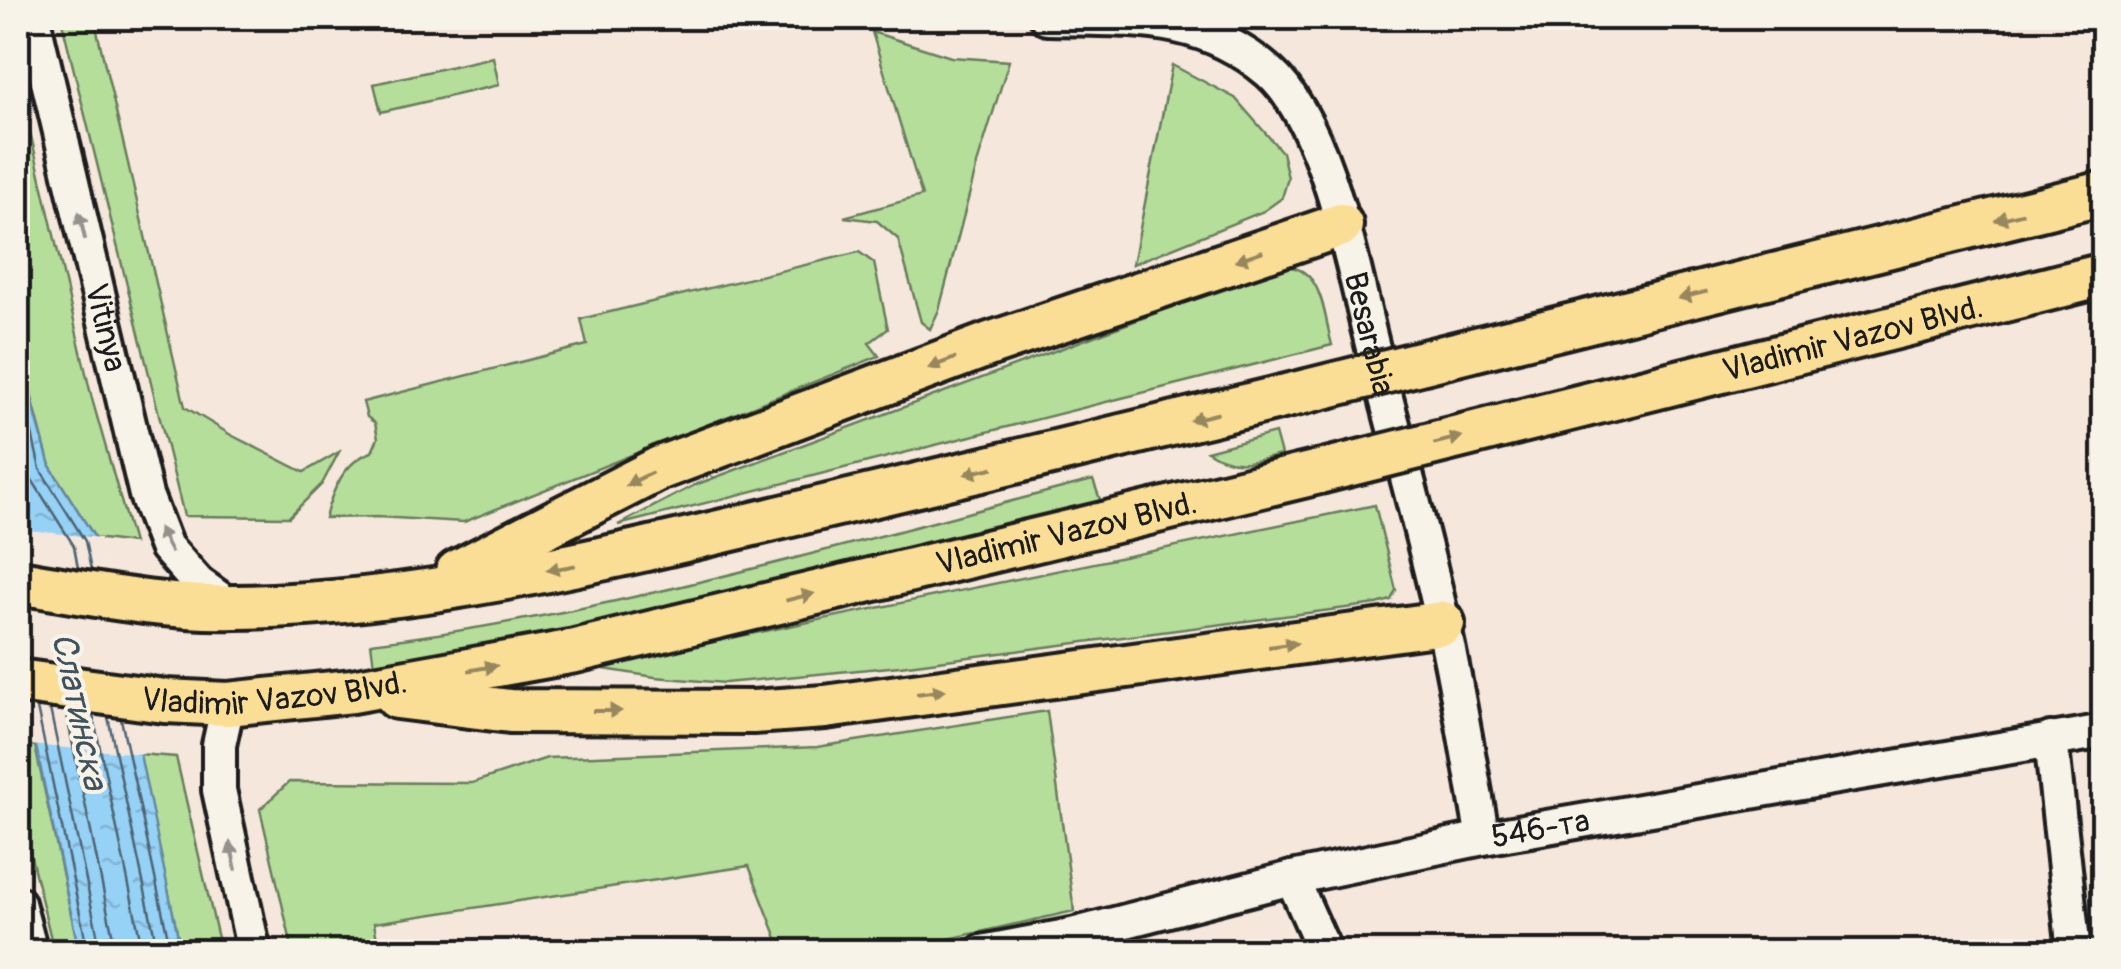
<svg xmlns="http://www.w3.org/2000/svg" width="2121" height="969" viewBox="0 0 2121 969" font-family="Pangolin,sans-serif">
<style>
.green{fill:#b5de9b;stroke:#687d5c;stroke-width:2.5}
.water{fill:url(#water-ripples);stroke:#65899f;stroke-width:2.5}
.pier{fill:#f6e7dd}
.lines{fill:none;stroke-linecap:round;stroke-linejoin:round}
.shore{stroke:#4d6473;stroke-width:2.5}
.minor-casing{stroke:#1c1c1c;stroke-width:40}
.major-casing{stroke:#1c1c1c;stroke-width:50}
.minor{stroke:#f7f3e8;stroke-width:32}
.major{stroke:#fbde96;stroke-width:42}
.major-bridge-casing{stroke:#1c1c1c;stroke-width:50;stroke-linecap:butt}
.major-bridge{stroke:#fbde96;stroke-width:42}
.oneway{fill:#97875f}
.oneway2{fill:#94928c}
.labels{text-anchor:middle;stroke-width:8;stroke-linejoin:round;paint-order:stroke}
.street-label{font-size:32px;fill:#1c1c1c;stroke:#f7f3e8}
.water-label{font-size:35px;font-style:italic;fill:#41525d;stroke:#f7f3e8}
</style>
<defs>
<pattern id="water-ripples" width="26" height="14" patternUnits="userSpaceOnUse" patternTransform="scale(2.5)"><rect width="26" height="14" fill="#96d1f6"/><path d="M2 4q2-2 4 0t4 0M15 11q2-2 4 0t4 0" fill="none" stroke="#81b3d2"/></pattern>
</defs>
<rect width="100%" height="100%" fill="#f6e7dd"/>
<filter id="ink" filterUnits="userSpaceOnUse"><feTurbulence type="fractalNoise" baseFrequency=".01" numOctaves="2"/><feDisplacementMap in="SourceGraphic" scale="20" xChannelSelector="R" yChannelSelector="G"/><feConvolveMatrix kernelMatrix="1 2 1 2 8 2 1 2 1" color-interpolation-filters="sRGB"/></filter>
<g filter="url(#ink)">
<path class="green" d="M61 18H94L185 407 231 435 304 472 339 452 322 484 289 517 184 516Z
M872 32 951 57 1009 61 978 161 939 310 930 329 921 322 898 239 877 221 844 217 922 196Z
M493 57 499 85 381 112 374 84Z
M1172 65 1235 98 1282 152 1288 178 1282 198 1264 211 1133 264Z
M18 80 92 399 133 543 95 538 50 466 32 398 18 303Z
M859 252 874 263 888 329 869 343 879 356 464 522 377 517 325 518C332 491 344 461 372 452L378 438 375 423 367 417 363 402 587 345 581 319Z
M1282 266C1323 266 1323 312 1332 345L618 525 695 485Z
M1275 433 1281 455C1250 462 1236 469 1207 451Z
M1093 480 1102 505 486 651 374 665 371 643C616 614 854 541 1093 480Z
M1375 505 1396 590 1391 600 1377 604 900 666 725 683 655 677 591 667Z
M1047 711 1074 911 895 951H782L749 866 374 923 379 951H293L260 809 289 782 472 783 547 758 817 747Z
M18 744 35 746 79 951H54L18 804Z
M139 754 176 757 221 951H181Z"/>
<path class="water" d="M18 303 31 398 50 466 95 538 181 951H79L76 937 18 660Z"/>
<path class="pier" d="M18 529 100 538 144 754 29 745 18 685Z"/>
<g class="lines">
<path class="shore" d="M18 371 40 469 85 541 91 570
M18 432 29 475 74 546 78 568
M37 708 88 952
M50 709 101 952
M66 712 116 952
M93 715 143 952
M108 717 158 952
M121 719 171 952"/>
<defs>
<g id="minor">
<path id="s1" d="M33 18 146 495 166 547 198 583 233 608"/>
<path id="s2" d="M1047 18C1130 20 1201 13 1269 72 1329 125 1354 275 1374 352 1397 442 1423 532 1443 623 1459 694 1470 767 1483 838"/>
<path d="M228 704 219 745V790L254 952"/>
<path d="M2051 739 2074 952"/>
<path d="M1292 878 1325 952"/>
<path d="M18 903 31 952"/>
<path id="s3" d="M982 952 1072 935 1292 878 1483 838 2104 731"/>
</g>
<g id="major">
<path d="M457 572 660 468 990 344 1341 225"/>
<path d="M18 582C89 593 162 609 235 607 416 605 602 560 778 518 952 477 1125 436 1299 393"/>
<path id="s4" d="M18 681 165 701 228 704 352 691 575 651 1319 472"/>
<path d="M397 697 510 711 753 712 825 707 1443 623"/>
</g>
</defs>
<use href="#minor" class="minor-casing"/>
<use href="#major" class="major-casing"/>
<use href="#minor" class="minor"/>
<use href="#major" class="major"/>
<defs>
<g id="major-bridge">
<path d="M1299 393 2104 193"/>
<path id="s5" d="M1319 472 2104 275"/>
</g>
</defs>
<use href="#major-bridge" class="major-bridge-casing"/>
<use href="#major-bridge" class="major-bridge"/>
</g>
<defs><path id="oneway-solid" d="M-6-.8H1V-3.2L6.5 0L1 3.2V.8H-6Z" transform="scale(2.5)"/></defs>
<g class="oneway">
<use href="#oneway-solid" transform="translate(2009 217) rotate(166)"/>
<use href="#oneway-solid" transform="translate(1249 256) rotate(161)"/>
<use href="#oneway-solid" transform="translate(1693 295) rotate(166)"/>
<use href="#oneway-solid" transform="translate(942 363) rotate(159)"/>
<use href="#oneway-solid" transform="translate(1204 417) rotate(166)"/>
<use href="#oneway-solid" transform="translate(1448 440) rotate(-14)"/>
<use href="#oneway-solid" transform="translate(979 471) rotate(167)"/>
<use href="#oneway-solid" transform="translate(639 479) rotate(153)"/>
<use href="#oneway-solid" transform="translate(561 568) rotate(170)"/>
<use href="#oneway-solid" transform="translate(800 597) rotate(-14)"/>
<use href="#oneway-solid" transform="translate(1283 645) rotate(-8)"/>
<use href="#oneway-solid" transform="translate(483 668) rotate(-10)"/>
<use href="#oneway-solid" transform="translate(931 692) rotate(-8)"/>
<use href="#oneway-solid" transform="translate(607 711)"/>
</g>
<g class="oneway2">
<use href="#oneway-solid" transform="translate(82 226) rotate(-103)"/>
<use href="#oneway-solid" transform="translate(165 540) rotate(-117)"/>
<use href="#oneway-solid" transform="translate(233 856) rotate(-102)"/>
</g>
</g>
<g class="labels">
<g class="street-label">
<text dy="11" stroke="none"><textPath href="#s1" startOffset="318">Vitinya</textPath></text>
<text dy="11" stroke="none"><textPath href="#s2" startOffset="518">Besarabia</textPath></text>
<text dy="11" stroke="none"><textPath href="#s5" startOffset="550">Vladimir Vazov Blvd.</textPath></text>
<text dy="11" stroke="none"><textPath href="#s4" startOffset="1068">Vladimir Vazov Blvd.</textPath></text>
<text dy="11" stroke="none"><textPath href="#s4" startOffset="258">Vladimir Vazov Blvd.</textPath></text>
<text dy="11" stroke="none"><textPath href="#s3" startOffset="572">546-та</textPath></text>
</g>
<g class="water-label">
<text transform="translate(80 711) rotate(78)" y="12">Слатинска</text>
</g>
</g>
<rect width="2121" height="969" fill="none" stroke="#f7f3e8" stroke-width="60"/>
<rect x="30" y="30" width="2061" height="909" fill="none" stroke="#1c1c1c" stroke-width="4" filter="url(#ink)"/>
</svg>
